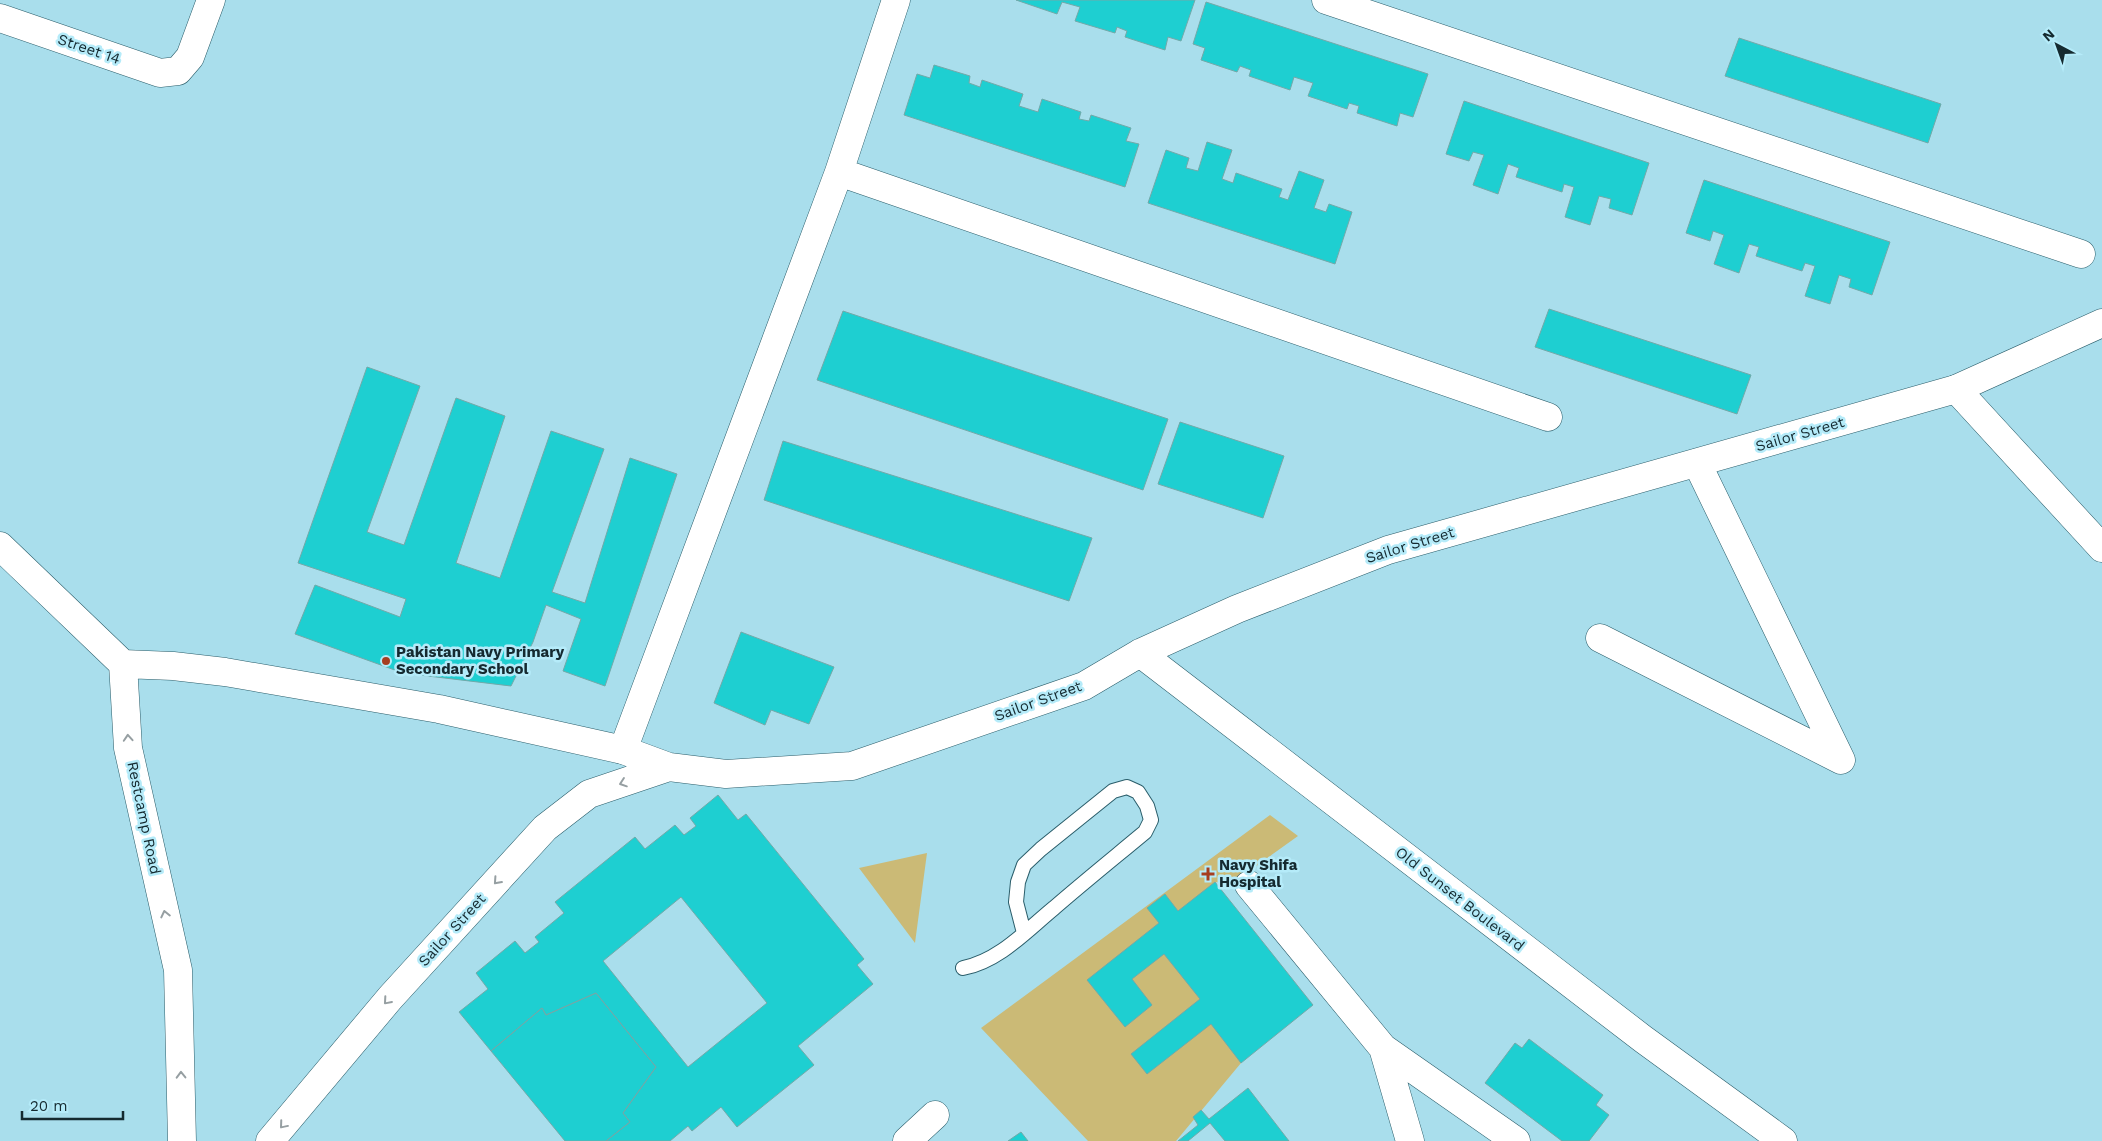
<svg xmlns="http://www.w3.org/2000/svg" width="2102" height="1141" viewBox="0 0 2102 1141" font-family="'Work Sans',sans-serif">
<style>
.green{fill:#cbba76}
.building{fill:#1ecfd1;stroke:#72a9a9;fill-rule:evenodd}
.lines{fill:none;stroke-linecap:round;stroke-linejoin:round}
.lane-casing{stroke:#2a5d6a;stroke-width:16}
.street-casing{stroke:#2a5d6a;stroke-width:29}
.secondary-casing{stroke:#2a5d6a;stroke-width:29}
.lane{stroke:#fff;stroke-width:14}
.street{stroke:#fff;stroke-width:28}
.secondary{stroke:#fff;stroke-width:28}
.oneway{stroke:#969fa2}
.poi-dot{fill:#a63e20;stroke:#b5ebf9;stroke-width:2}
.labels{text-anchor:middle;stroke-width:5;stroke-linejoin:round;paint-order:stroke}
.street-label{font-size:15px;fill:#152a30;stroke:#b5ebf9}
.poi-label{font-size:15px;font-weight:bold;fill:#152a30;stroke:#b5ebf9;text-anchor:start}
</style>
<rect width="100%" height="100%" fill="#a9deec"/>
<path class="green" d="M1270 815 1298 836 1231 884 1215 882 1241 1063 1176 1141H1088L981 1028Z
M927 853 915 943 859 868Z"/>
<path class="building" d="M1016 0H1195L1181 41 1168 37 1165 50 1125 37 1127 31 1117 27 1115 33 1075 21 1080 7 1062 2 1057 14Z
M1206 2 1428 74 1413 117 1400 113 1397 126 1357 113 1359 106 1349 103 1347 109 1308 96 1313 83 1294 77 1290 90 1249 76 1251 70 1240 66 1237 72 1201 60 1205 48 1193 44Z
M1739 38 1941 104 1928 143 1725 76Z
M934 65 970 76 969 83 980 87 982 80 1023 94 1019 106 1038 112 1042 99 1081 112 1079 119 1089 121 1091 115 1131 128 1126 141 1139 144 1125 187 904 115 917 74 930 78Z
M1464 101 1649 163 1632 215 1609 208 1611 199 1599 196 1590 225 1565 217 1574 187 1564 184 1562 192 1516 177 1519 168 1508 164 1498 194 1473 185 1484 155 1473 152 1469 161 1446 154Z
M1207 142 1232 150 1222 179 1233 183 1236 173 1282 189 1279 197 1288 200 1299 171 1324 180 1314 208 1326 212 1329 204 1352 212 1335 264 1148 203 1166 150 1189 158 1186 168 1198 171Z
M1704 180 1890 242 1872 295 1849 287 1851 279 1839 275 1830 304 1805 296 1815 266 1805 263 1802 271 1756 256 1759 247 1749 244 1739 273 1714 264 1724 235 1713 231 1710 241 1686 233Z
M1549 309 1751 375 1737 414 1535 347Z
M843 311 1168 419 1143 490 817 380Z
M367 367 420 386 367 532 404 545 456 398 505 416 456 563 500 578 551 431 604 449 552 592 585 603 630 458 677 474 605 686 563 671 581 619 546 605 533 642 511 686 403 673 295 634 315 585 400 617 406 599 298 563Z
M1180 422 1284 456 1263 518 1158 484Z
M783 441 1092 538 1069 601 764 500Z
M741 632 834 667 809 724 771 710 765 725 714 703Z
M718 795 738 820 746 814 864 959 857 965 873 984 798 1046 814 1065 737 1127 721 1107 692 1131 688 1126 670 1141H606L630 1122 623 1113 656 1067 596 993 546 1015 542 1008 491 1051 459 1012 488 989 476 973 515 941 525 953 539 942 535 937 564 913 555 902 635 837 645 849 675 825 684 835 696 826 690 818ZM681 897 767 1003 688 1067 603 961Z
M1215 882 1313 1005 1241 1063 1211 1024 1147 1074 1131 1054 1200 999 1164 954 1132 979 1152 1005 1125 1027 1087 980 1159 923 1147 908 1165 894 1178 911Z
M596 993 656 1067 623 1113 630 1122 606 1141H565L491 1051 542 1008 546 1015Z
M1529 1039 1603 1095 1596 1105 1609 1115 1589 1141H1562L1485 1083 1515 1043 1522 1048Z
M1248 1088 1289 1141H1225L1210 1123 1188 1141H1178L1198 1125 1193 1117 1201 1110 1209 1119Z
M1021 1132 1028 1141H1008Z"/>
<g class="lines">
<defs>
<path id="lane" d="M963 968C999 961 1026 931 1054 908 1084 882 1115 857 1145 832L1151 820 1147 806 1138 792 1127 787 1113 791 1041 849 1024 865 1018 882 1016 902 1024 933"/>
<path id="street" d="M1326 0 2081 254
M0 18 160 73 178 71 190 57 211 0
M839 172 1548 417
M1956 389 2102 548
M1600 638 1841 760 1697 463
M623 750 839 172 896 0
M1249 885 1383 1048 1410 1141
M1383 1048 1516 1141
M907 1141 935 1115"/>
<path id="secondary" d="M0 546 123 664 128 748 178 970 182 1141
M1140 653 1643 1039 1783 1141
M123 664 173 666 225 672 439 709 623 750 669 767 726 774 852 766 1084 686 1140 653 1237 609 1388 550 1956 389 2102 323
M270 1141 390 998 545 828 589 794 669 767"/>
</defs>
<use href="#lane" class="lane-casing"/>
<use href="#street" class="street-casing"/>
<use href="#secondary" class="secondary-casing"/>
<use href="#lane" class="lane"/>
<use href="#street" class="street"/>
<use href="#secondary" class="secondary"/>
</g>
<defs><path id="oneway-chevron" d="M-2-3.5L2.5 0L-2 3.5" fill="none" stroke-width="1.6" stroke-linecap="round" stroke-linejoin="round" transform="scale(1.25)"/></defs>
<g class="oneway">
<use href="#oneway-chevron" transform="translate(128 738) rotate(-94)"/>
<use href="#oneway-chevron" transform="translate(623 783) rotate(161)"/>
<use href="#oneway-chevron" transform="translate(497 881) rotate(132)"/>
<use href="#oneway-chevron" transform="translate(165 914) rotate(-103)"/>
<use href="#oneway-chevron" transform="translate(387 1001) rotate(131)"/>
<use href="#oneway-chevron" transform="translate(181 1075) rotate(-91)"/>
<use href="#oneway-chevron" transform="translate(283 1125) rotate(130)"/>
</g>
<g class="poi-dot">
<circle cx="386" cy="661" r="5"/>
<path d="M1205.5 866.5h5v5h5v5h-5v5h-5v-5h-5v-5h5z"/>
</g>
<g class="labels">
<g class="street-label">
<text transform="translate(89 49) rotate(19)" y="5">Street 14</text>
<text transform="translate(1800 434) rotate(-16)" y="5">Sailor Street</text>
<text transform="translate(1410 545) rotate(-17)" y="5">Sailor Street</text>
<text transform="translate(1038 701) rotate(-20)" y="5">Sailor Street</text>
<text transform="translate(144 818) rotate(78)" y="5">Restcamp Road</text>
<text transform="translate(1460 899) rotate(38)" y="5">Old Sunset Boulevard</text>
<text transform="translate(452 930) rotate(-48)" y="5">Sailor Street</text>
</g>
<g class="poi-label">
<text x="396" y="657">Pakistan Navy Primary<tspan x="396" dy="17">Secondary School</tspan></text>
<text x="1219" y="870">Navy Shifa<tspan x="1219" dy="17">Hospital</tspan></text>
</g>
</g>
<g transform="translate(2057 45) rotate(319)" stroke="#b5ebf9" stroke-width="4" paint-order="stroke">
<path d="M0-4L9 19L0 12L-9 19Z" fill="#152a30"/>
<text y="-8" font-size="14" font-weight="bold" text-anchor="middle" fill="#152a30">N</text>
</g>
<path d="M22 1111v8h101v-8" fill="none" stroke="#152a30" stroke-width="2.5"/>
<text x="30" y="1111" font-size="15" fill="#152a30" stroke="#b5ebf9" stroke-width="4" paint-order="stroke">20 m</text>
</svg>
